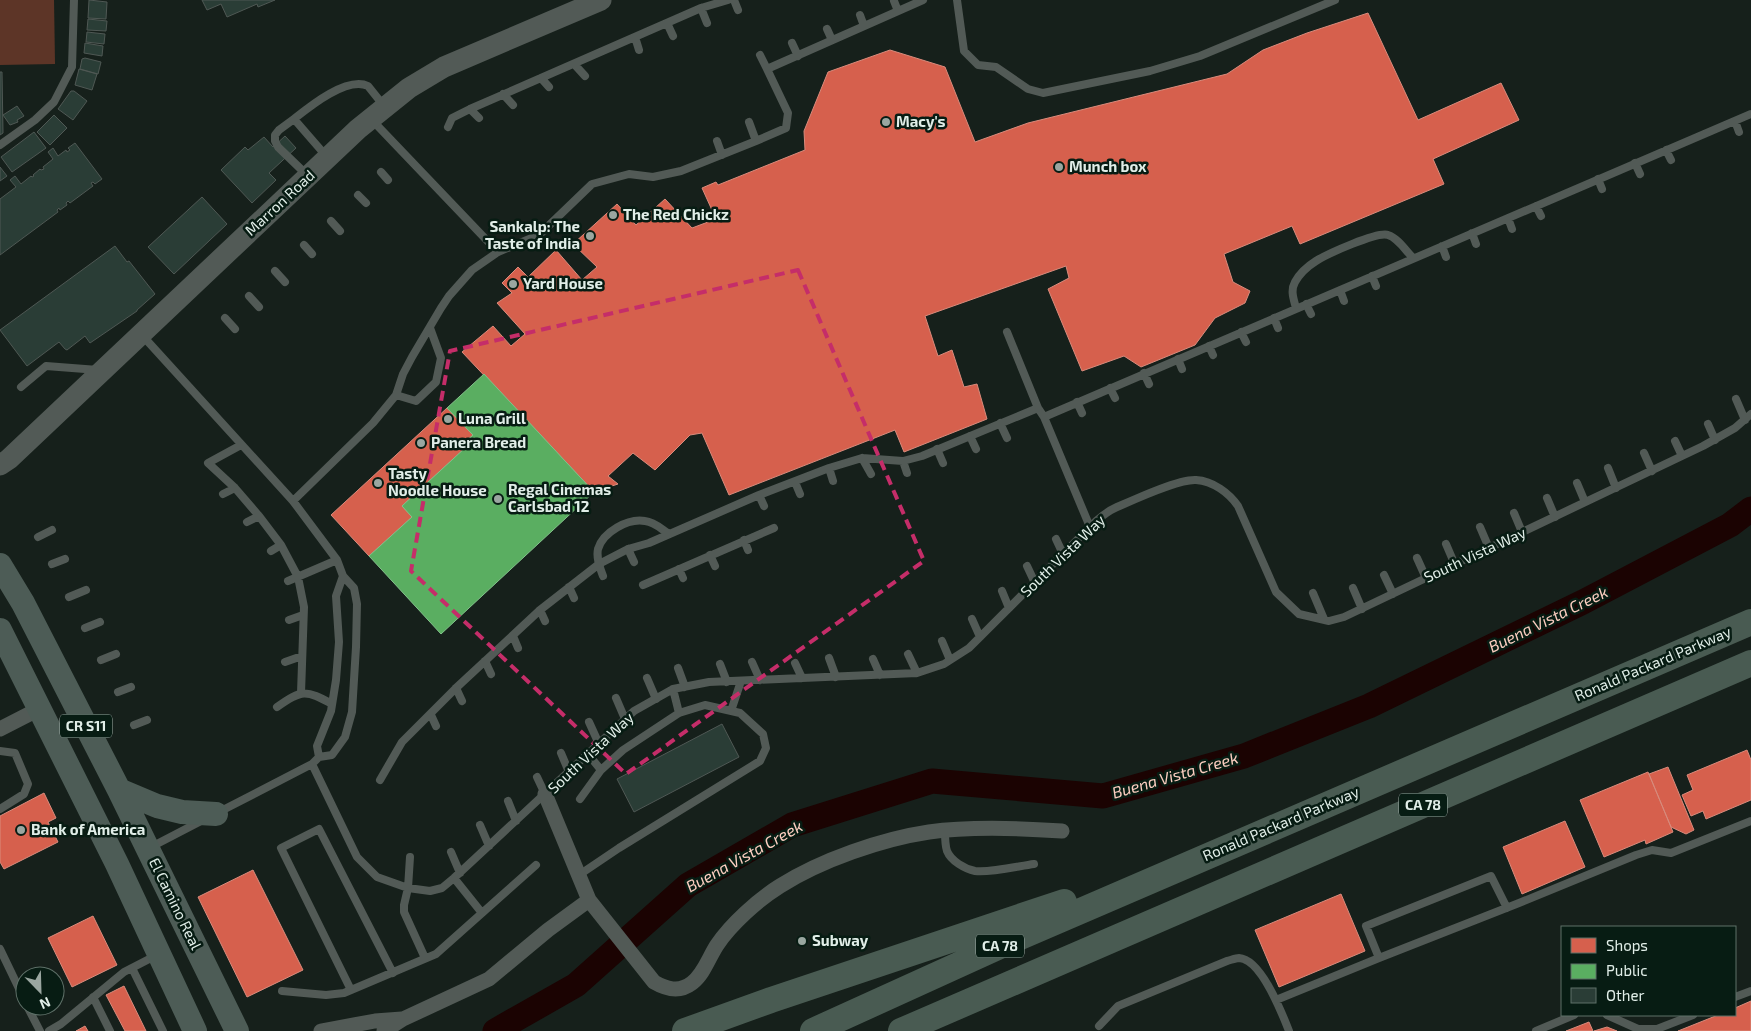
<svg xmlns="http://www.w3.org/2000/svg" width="1751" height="1031" viewBox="0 0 1751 1031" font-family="'Exo 2',sans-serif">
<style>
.green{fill:#5d3527}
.shops{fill:#d6604d;stroke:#d98b7c}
.public{fill:#5aae61;stroke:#82c18a}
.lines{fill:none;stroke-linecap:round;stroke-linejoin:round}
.river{stroke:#1b0302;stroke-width:25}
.building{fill:#2a3d36;stroke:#4f5854}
.service{stroke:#525a56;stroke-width:8}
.minor{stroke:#525a56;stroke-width:15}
.secondary{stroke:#525a56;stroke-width:21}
.primary{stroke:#4d5c56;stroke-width:24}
.motorway{stroke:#495b52;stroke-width:26}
.marked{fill:none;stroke:#c52d69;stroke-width:4;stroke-dasharray:10 6;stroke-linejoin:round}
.poi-dot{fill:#9aa6a0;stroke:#071c13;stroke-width:2}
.labels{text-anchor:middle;stroke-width:5;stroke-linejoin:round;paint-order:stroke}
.shield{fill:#071c13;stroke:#a0afa8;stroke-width:1}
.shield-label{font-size:14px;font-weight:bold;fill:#e1eee8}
.poi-label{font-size:15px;font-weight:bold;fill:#e1eee8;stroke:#071c13;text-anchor:start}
.street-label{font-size:15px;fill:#e1eee8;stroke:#071c13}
.water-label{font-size:16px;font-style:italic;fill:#fdcfc1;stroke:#071c13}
</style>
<rect width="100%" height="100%" fill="#16201b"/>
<path class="green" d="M0 0H54L55 64 0 65Z"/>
<path class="shops" d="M1368 13 1418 120 1501 83 1519 120 1433 159 1444 184 1300 244 1292 226 1224 254 1233 282 1250 291 1245 303 1215 318 1195 345 1141 367 1124 356 1082 371 1048 289 1069 278 1066 266 925 316 938 356 952 350 964 387 977 384 987 419 904 452 895 430 729 495 702 433 690 435 655 470 633 453 608 476 618 484 594 492 462 352 493 326 511 346 525 334 497 303 512 293 502 283 518 267 528 277 556 250 582 280 597 267 573 244 617 204 636 225 665 199 692 228 716 219 702 188 716 182 718 185 805 150 804 131 828 72 890 50 945 67 975 142 1028 123 1227 74 1263 50 1307 33Z
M447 408 473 435 462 445 465 448 402 506 412 517 369 556 331 515Z
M1747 750 1751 760V800L1706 819 1703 811 1691 816 1682 795 1693 790 1687 775Z
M1668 767 1694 830 1686 834 1671 827 1649 774Z
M1648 772 1673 832 1646 844 1645 840 1604 857 1580 800Z
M44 793 56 818 48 822 58 842 4 869 0 862V816Z
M1565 821 1585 867 1522 894 1503 847Z
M253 870 303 970 247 997 198 897Z
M1341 894 1365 951 1279 987 1255 930Z
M93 916 117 965 72 987 48 938Z
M124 986 146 1031H125L106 995Z
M1751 1001V1031H1678L1718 1015H1735V1008Z
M1589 1022 1593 1031H1566Z
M85 1026 88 1031H76Z
M1607 1027 1617 1031H1594Z"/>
<path class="public" d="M484 374 594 492 441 634 369 556 412 517 402 506 465 448 462 445 473 435 447 408Z"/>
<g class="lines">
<path class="river" d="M495 1031 576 985 688 885 792 825 932 781 1103 796 1244 756 1369 706 1583 602 1730 525 1751 509"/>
</g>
<path class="building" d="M89 0 107 2 106 19 88 18Z
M202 0H275L258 7 257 4 227 17 221 4 207 10Z
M88 19 107 21 106 31 87 30Z
M87 32 105 34 104 44 86 42Z
M85 43 103 46 102 56 84 53Z
M85 58 101 62 98 74 80 69 82 59Z
M79 69 97 74 92 90 75 85Z
M0 72H2L3 133 0 135Z
M71 91H74L87 101 73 120 58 109Z
M17 106 24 116 17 120 18 122 10 125 3 115Z
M54 115 67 128 50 145 37 132Z
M34 132 46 148 12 172 1 157Z
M285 136 296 148 269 173 276 180 252 203 221 170 245 147 248 150 264 137 273 147Z
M75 143 102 179 95 184 93 182 91 183 93 186 70 203 68 201 66 203 67 205 60 210 59 208 57 210 58 212 0 255V199L16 187 10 180 15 176 21 184 31 176 32 177 34 176 33 175 40 169 41 170 44 169 43 167 53 159 48 152 53 148 58 156 66 150 67 152 70 150 68 148Z
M0 167 7 176 0 181Z
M202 197 227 224 174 274 148 247Z
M115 246 127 262 129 261 155 294 137 310V311L90 343 85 336 67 350 65 349 59 342 27 366 0 330Z
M722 724 739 757 634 812 617 779Z"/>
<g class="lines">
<path class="service" d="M734 0 738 10
M957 0 964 51 978 65 996 67 1028 89 1043 93 1150 71 1200 56 1335 0
M894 1 898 11
M701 8 707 23
M860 15 864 26
M667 23 673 36
M827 29 832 40
M635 37 639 50
M792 43 798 56
M760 55 767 69
M575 65 585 76
M541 78 549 87
M503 94 513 105
M470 109 479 118
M294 119 279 130 275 135V141L278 147 307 175
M372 120 498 252
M1735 121 1739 132
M749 122 756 141
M448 127 452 118 470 109 701 8 728 0
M717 141 722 155
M0 145 35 120 54 102 72 67 74 0
M1666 150 1671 160
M327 157 294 119C309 107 347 76 368 86L384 106
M1635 163 1640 174
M381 172 388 180
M1598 179 1602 189
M358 195 366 203
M1536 206 1541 216
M1508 218 1512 229
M331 221 340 231
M1472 233 1476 244
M304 245 312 254
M1442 246 1446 257
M275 271 285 282
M1372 276 1376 286
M1340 290 1344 301
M249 296 259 307
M1306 304 1311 314
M1296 308C1294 300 1290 291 1295 282 1300 273 1308 266 1316 261 1327 254 1378 231 1388 235 1398 238 1406 251 1413 258
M225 318 235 329
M1274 318 1278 328
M1007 332 1038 408
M1241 332 1246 342
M141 334 293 501 337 560 343 576 354 588 357 604 356 647 352 712 345 737 332 755 319 757 312 764 357 857 377 877 408 888 430 891 442 888 454 878 634 711 673 689 709 682 917 673 944 664 969 648 1096 521C1102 516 1108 511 1115 508 1133 500 1178 479 1196 480 1213 481 1229 493 1238 506L1276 592 1299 614 1329 621 1344 617 1703 446 1735 428 1751 414
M1209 346 1213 355
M1178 359 1182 369
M1144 373 1149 384
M21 387 46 366 98 370
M1110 388 1115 398
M396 395 416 401 436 382 441 358 430 328
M1736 399 1745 420
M1077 402 1082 413
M1044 417 1090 527
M1000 423 1007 438
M1708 424 1715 440
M970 436 976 449
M1675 441 1682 456
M241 445 208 463 235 488 259 516 281 545 298 577 304 607 301 693
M937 449 943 463
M1644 453 1652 471
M862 458 871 474
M903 461 907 473
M829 468 833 481
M1608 468 1616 488
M795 482 800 494
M1577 483 1585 502
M223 494 235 488
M759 495 764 506
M1547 498 1555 517
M293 501 373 423 396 395 403 374 412 357 441 308 449 296 472 270 498 252 539 235 592 184 629 174 653 177 681 171 756 141 786 128 788 113 767 69 923 0
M1514 513 1522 532
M247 522 259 516
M1480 527 1489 548
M38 537 52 530
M1056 539 1063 554
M744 540 748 550
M1446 544 1455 565
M628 549 634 562
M271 551 281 545
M710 555 715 566
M1417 558 1426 578
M52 564 65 559
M1027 566 1035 583
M679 569 683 578
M1384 575 1393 594
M603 576C600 568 596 558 598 549 603 532 628 518 645 521 655 522 661 529 669 534
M288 581 337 560
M643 585 774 528
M569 587 574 598
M1353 588 1362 609
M1002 591 1009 608
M1313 593 1324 619
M69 597 86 590
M540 610 545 621
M972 619 980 637
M289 620 303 615
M85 628 100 622
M513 636 518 648
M942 641 950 660
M908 654 917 673
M829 658 836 677
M873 659 880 675
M101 660 116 654
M485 661 491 674
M285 662 302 656
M752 662 760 680
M795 663 802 678
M720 664 727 682
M678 668 685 687
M647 678 656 699
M456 688 462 701
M673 689 679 713
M118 692 131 687
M616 698 625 719
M277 707C302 689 306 690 332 704
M731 711 741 681
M431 715 436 726
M589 722 599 744
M134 725 147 720
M0 751 15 753 28 784 24 794 0 809
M561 753 569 772
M588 754 601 770
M319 757 317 746 331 711 336 680 339 642 336 596 343 576
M537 777 545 794
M380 780 402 742 456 688 540 610 599 564 628 549 649 543 759 495 829 468 862 458 903 461 922 456 1038 408 1044 417 1751 114
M508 801 516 821
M217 813 312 764
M480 825 489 846
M945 831C945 838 945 845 947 851 951 861 965 869 975 871 990 873 1019 866 1034 864
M151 847 203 820
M451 852 460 873
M410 857 408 888 404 905V912L425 958
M579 875 619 848 760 761 766 748 763 734 740 713 705 705 679 713 623 750 601 770 580 799
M454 878 482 913
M0 949 25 1001
M1379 958 1366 926 1491 876 1507 908
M132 968 163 1031
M351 990 281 848 319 829 393 973
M282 991 326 995 344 993 436 954 536 865
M93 997 110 1031
M1735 997 1751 991
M1276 1000 1379 958 1519 903 1636 855 1652 850 1671 853 1751 821
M27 1006 40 1031
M1607 1015 1638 1029H1657L1693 1015
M1099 1026 1118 1006 1227 961C1231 960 1236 958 1239 958 1261 959 1282 1013 1289 1031
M49 1031 61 1024 124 972 157 955
M1536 1031 1574 1015"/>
<path class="minor" d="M0 729 39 709
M545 794 589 900 654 982C666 989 679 993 692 983 704 974 709 957 717 945 731 924 759 899 780 886 821 860 882 839 929 832 972 826 1019 828 1062 831
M321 1031 375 1021 402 1019
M384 1031 403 1019 489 979 548 930 589 900"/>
<path class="secondary" d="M0 465 9 459 358 129 409 88 444 67 601 0"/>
<path class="primary" d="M0 565 23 603 119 790 237 1031
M0 630 117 864 195 1031
M119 790 157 806 182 812 216 814"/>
<path class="motorway" d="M685 1031 771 1000 1064 902
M813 1031 1011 941 1751 622
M901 1031 1751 663"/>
</g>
<path class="marked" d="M798 270 924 561 626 774 411 571 450 351Z"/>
<g class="poi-dot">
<circle cx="886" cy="122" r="5"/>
<circle cx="1059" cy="167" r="5"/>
<circle cx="613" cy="215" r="5"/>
<circle cx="590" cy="236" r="5"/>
<circle cx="513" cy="284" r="5"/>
<circle cx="448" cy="419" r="5"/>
<circle cx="421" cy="443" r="5"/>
<circle cx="378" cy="483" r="5"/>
<circle cx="498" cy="499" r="5"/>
<circle cx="21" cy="830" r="5"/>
<circle cx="802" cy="941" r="5"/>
</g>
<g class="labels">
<g class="shield">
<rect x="60" y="714.5" width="52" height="23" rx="4"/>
<rect x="1399" y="793.5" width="48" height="23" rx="4"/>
<rect x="976" y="934.5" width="48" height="23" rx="4"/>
</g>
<g class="shield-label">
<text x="86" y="731">CR S11</text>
<text x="1423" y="810">CA 78</text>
<text x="1000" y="951">CA 78</text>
</g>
<g class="poi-label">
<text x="896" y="127">Macy's</text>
<text x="1069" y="172">Munch box</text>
<text x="623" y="220">The Red Chickz</text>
<text x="580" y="232" text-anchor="end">Sankalp: The<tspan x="580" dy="17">Taste of India</tspan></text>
<text x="523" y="289">Yard House</text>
<text x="458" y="424">Luna Grill</text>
<text x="431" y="448">Panera Bread</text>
<text x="388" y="479">Tasty<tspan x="388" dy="17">Noodle House</tspan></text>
<text x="508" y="495">Regal Cinemas<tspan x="508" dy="17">Carlsbad 12</tspan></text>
<text x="31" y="835">Bank of America</text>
<text x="812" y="946">Subway</text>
</g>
<g class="street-label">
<text transform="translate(280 203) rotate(-43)" y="5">Marron Road</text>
<text transform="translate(1475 555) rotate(-25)" y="5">South Vista Way</text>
<text transform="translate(1063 556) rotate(-44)" y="5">South Vista Way</text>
<text transform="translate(1653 664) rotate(-23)" y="5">Ronald Packard Parkway</text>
<text transform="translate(591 753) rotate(-43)" y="5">South Vista Way</text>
<text transform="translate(1281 824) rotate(-23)" y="5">Ronald Packard Parkway</text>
<text transform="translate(175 904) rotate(64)" y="5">El Camino Real</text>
</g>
<g class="water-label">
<text transform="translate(1548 619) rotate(-26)" y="6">Buena Vista Creek</text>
<text transform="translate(1175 775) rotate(-16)" y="6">Buena Vista Creek</text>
<text transform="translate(744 856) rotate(-29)" y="6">Buena Vista Creek</text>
</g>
</g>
<rect x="1561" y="926" width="175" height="90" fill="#071c13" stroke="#5e7068"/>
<rect x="1571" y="938" width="25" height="15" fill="#d6604d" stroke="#5e7068"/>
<text x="1606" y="951" font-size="15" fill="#e1eee8">Shops</text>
<rect x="1571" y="964" width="25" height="15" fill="#5aae61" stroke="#5e7068"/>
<text x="1606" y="976" font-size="15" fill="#e1eee8">Public</text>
<rect x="1571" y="988" width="25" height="15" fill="#2a3d36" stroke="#5e7068"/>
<text x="1606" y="1001" font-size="15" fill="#e1eee8">Other</text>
<g transform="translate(40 991) rotate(157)"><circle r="24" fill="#071c13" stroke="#5e7068"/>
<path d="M0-4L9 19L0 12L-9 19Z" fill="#9aa6a0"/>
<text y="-8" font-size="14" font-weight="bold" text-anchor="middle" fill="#e1eee8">N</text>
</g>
</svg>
